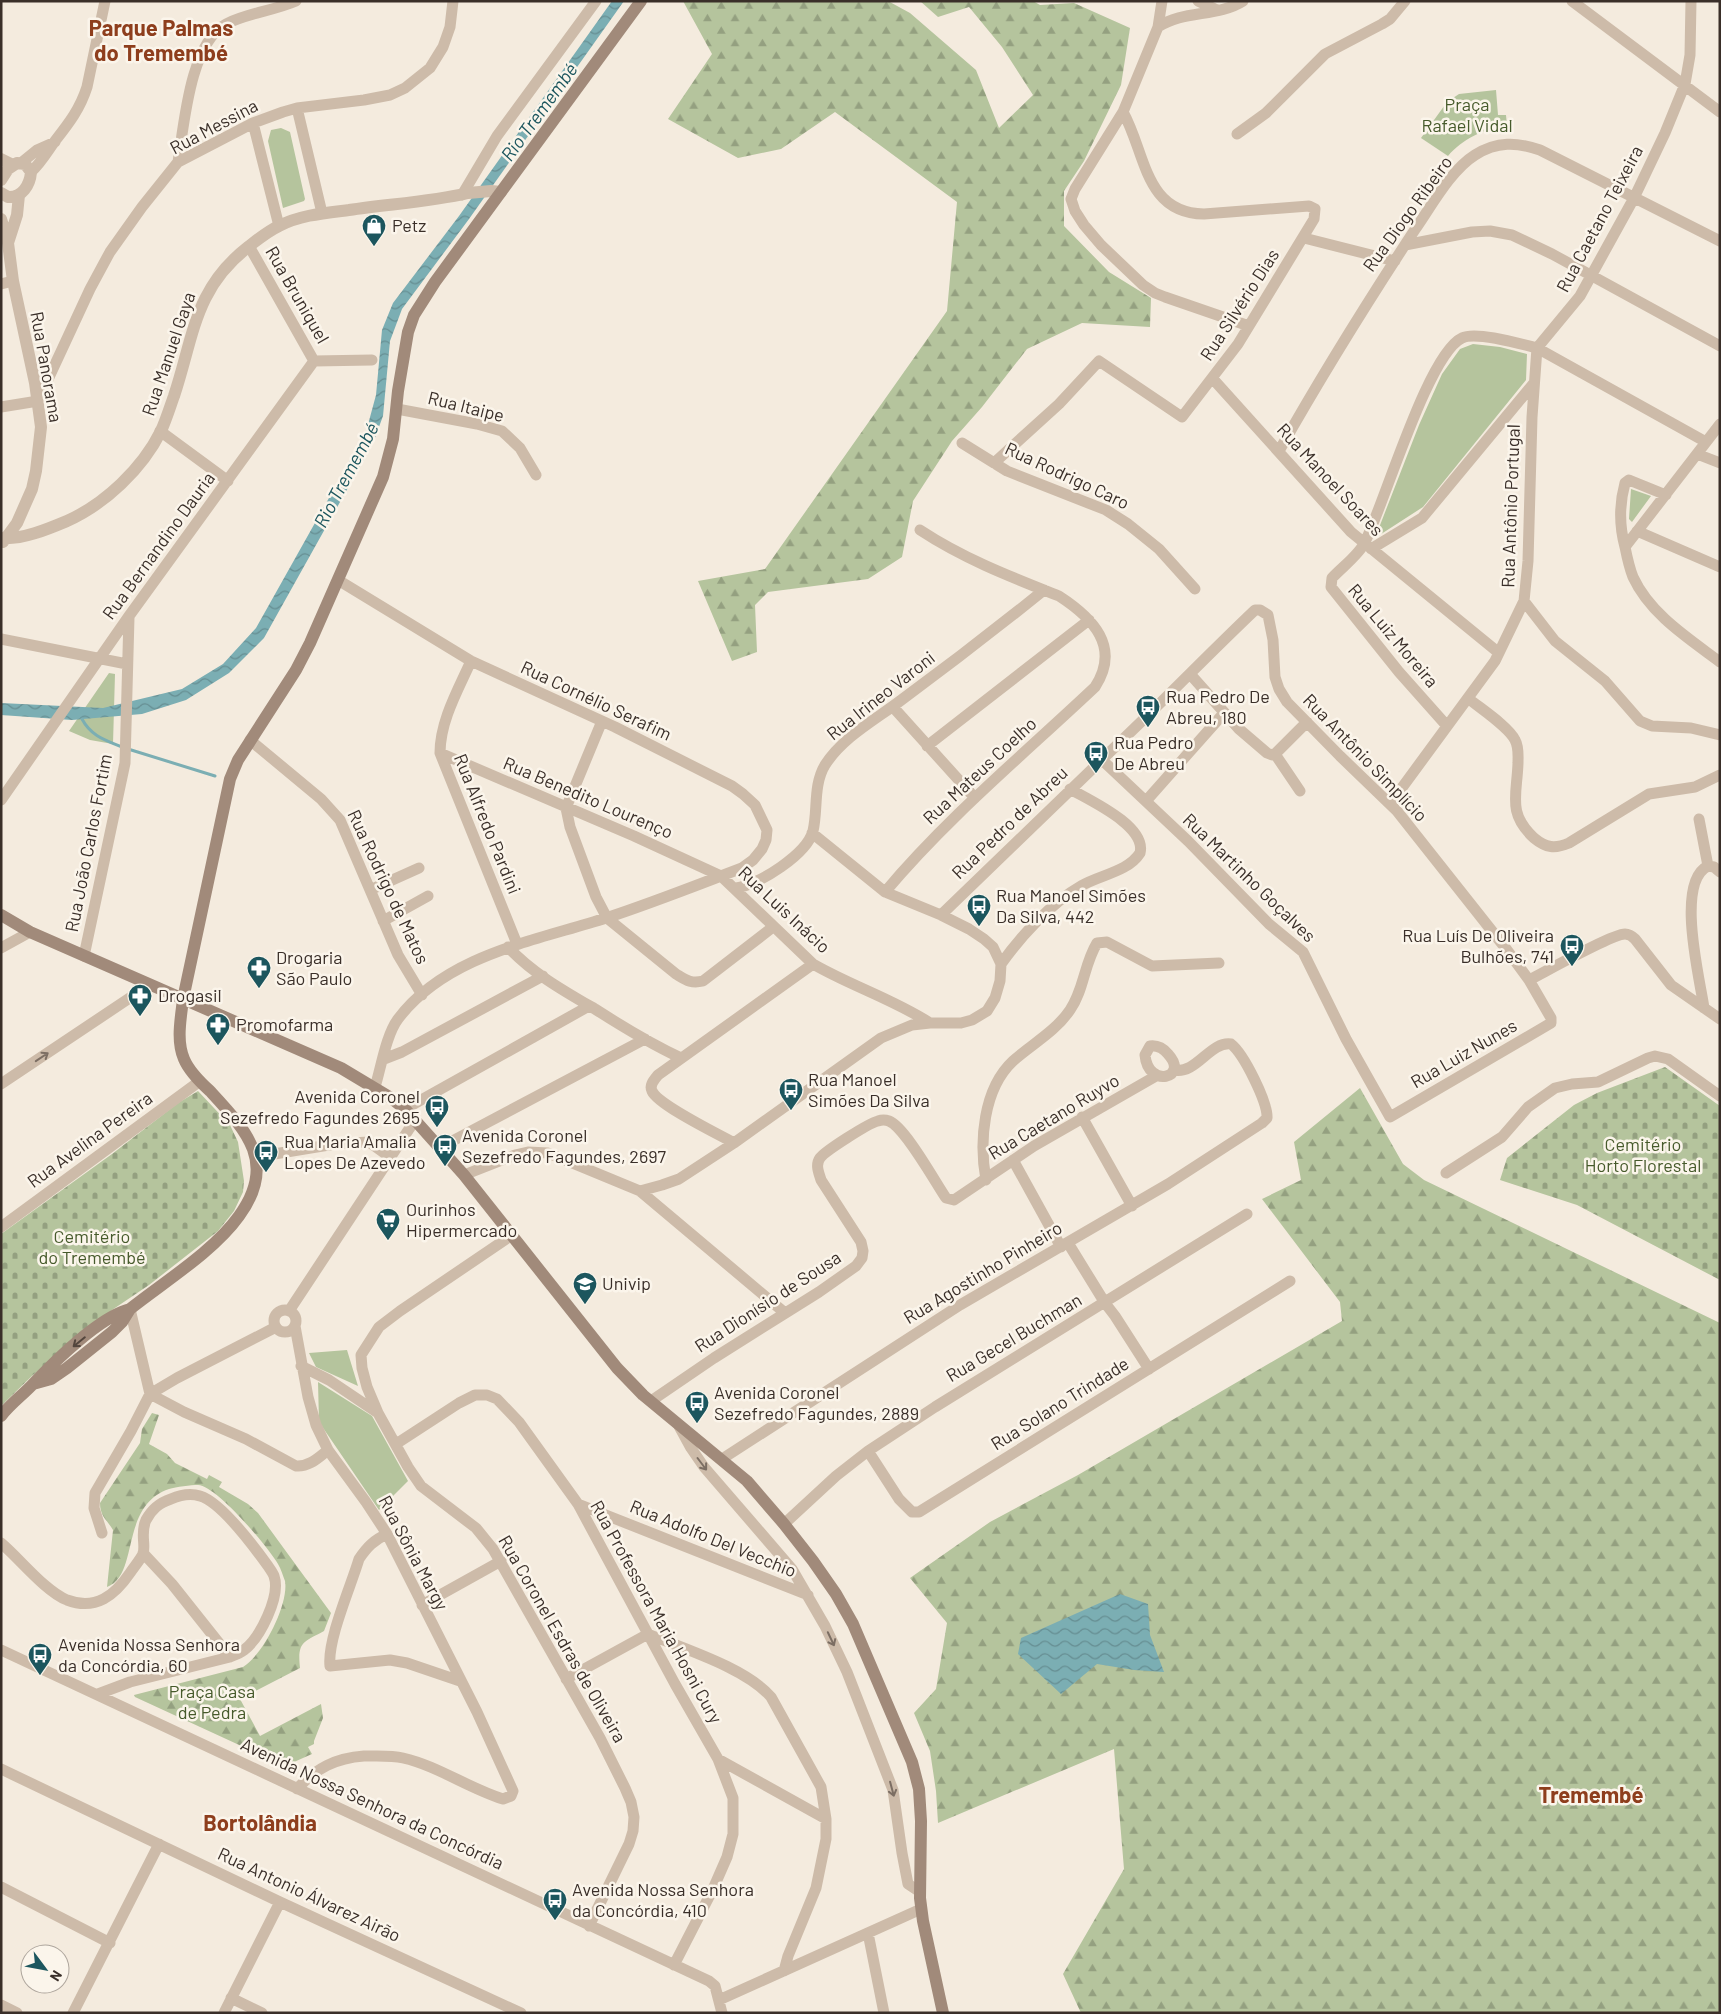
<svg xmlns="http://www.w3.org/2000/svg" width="1721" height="2014" viewBox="0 0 1721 2014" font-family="Barlow,sans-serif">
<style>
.forest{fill:url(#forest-firs)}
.cemetery{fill:url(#cemetery-stones)}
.green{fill:#b5c49d}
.water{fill:url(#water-waves)}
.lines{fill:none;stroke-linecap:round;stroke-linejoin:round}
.stream{stroke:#7baeb3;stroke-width:3}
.minor{stroke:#cdbba9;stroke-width:11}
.tertiary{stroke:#cdbba9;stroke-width:12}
.secondary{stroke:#a18a7a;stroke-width:12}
.oneway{stroke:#7c6e63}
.oneway2{stroke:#54463d}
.labels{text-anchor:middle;stroke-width:5;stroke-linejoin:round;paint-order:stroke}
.park-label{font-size:18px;fill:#465a2b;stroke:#fbf5eb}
.street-label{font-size:18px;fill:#3a2f29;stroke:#fbf5eb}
.poi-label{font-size:18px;fill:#3a2f29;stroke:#fbf5eb;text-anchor:start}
.water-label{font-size:19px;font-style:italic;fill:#1c565e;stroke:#fbf5eb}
.district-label{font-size:22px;font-weight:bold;fill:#8e3e1d;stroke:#fbf5eb}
</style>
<defs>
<pattern id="forest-firs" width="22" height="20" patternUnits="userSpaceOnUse" patternTransform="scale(1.25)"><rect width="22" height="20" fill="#b5c49d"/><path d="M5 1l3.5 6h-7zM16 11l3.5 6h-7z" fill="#94a080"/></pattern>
<pattern id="cemetery-stones" width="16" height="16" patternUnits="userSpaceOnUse" patternTransform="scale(1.25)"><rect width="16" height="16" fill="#b5c49d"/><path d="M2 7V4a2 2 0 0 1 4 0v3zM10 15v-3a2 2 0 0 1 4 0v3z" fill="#94a080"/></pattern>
<pattern id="water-waves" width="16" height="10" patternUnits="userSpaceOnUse" patternTransform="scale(1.25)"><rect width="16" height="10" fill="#7baeb3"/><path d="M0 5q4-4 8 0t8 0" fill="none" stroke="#668e92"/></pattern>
</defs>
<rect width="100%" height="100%" fill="#f4ebde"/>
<path class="forest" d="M683 1H888L910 13 976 70 999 128 1033 95 1002 47 969 7 938 17 920 1H1033L1040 5 1074 3 1130 28 1121 85 1084 161 1064 191V226L1109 272 1151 298 1150 327 1082 323 1027 349 982 407 952 441 913 501 902 557 868 579 768 592 755 605 757 652 732 661 698 581 765 569 947 311 957 202 835 112 781 149 738 158 668 119 712 54Z
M1360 1088 1403 1164 1424 1180 1720 1323V2013H1081L1063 1974 1124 1869 1114 1749 938 1823 936 1791 930 1751 914 1713 936 1689 947 1623 910 1578 990 1522 1078 1475 1342 1321 1340 1302 1262 1199 1301 1180 1294 1142Z
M152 1413 159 1415 149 1444 167 1454 175 1463 207 1479 209 1475 222 1482 219 1487 248 1504 258 1513 331 1613 324 1631C304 1642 297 1641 300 1668L240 1699 260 1736 321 1704 323 1718 314 1741V1744L308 1747 312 1754 285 1766 135 1697 134 1695 243 1667C263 1655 289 1604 285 1581 283 1576 281 1569 278 1564 268 1547 217 1486 198 1485 191 1485 176 1487 169 1489 119 1506 140 1575 107 1587L113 1530C107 1520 100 1516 100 1503L140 1443 142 1429Z"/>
<path class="cemetery" d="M1665 1067 1720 1106V1280L1577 1205 1500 1180 1507 1158 1574 1105 1597 1093Z
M198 1091 230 1125 238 1142 244 1181 243 1192 234 1211 218 1231 149 1285 112 1310 33 1375 1 1406V1234L112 1154 178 1103Z"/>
<path class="green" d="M1496 90 1498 115H1506L1507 126C1486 127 1461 140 1448 156L1421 138 1447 102 1459 94Z
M281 128 290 132 305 199 304 201 283 208 268 141 271 130Z
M1473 344 1500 347 1527 354 1526 380 1423 507 1375 538 1419 425 1442 374 1460 349Z
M1631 489 1651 496 1632 522 1629 519Z
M109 673 115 674 113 744 90 740 69 731Z
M347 1350 358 1386 316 1367 309 1353Z
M318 1382 372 1416 408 1481 379 1510 319 1422Z"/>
<path class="water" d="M612 1H624L469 219 402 309 390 341 383 416 373 443 264 638 229 673 186 700 142 714 72 720 1 715V703L103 708 182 689 223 664 256 628 366 432 376 395 382 330 393 303 459 216Z
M1120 1594 1148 1604 1150 1635 1164 1672 1134 1670 1097 1664 1061 1694 1018 1654 1021 1638Z"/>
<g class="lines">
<path class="stream" d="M82 719C91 736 105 740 122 747
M128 749 215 776"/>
<path class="minor" d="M1198 1 1217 10
M1243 1C1218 17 1183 10 1158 27L1123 112 1075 189 1071 199 1075 211 1084 225 1101 245 1143 285 1155 293 1165 297 1249 326
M1572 1 1720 112
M1158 27 1162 1
M297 108 322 213
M253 123 279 226
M1237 134 1266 113 1325 54 1382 24 1390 19 1405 1
M178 162C184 125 190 43 226 24 247 13 273 11 296 1
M21 163 37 150 55 142
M31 172C41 163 47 152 55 141 69 123 80 109 87 87L105 1
M462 195 497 136 596 1
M1304 238 1395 261
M1405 245 1472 232 1490 231 1512 235 1552 254 1720 346
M249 246 314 361
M1 284 13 281
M314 361 372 360
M1213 379 1351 532 1499 653
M1 407 38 401 90 289 110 252 142 207 178 162 253 123 283 112 297 108 364 100 390 95 405 88 430 68 443 47 450 27 453 1
M397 409 477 424 502 431 520 448 536 475
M160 431 228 481
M962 443 1007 471 1106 510 1128 524 1159 549 1195 589
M1279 451C1322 375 1368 301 1416 228 1432 205 1451 170 1475 155 1497 141 1517 142 1540 150L1720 241
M1697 454 1720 463
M994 463 1059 404 1099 361 1182 417 1238 344 1314 219 1315 209 1309 206 1204 214C1144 213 1146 153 1123 112
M1666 495 1629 480 1625 483C1619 505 1619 525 1625 547 1627 557 1629 567 1633 577 1650 614 1688 638 1720 662
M1637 531 1720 567
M1625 547 1720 424
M1371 549 1422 518 1534 383
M338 580 471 661 615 727 732 786 743 794 755 805 767 830 766 840 762 849 753 860 742 868C697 885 652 903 606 918 535 941 446 955 398 1019 386 1035 381 1068 375 1087
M1524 601 1555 641 1605 681 1640 721 1652 726 1691 728 1720 735
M1 639 127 664
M471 661C458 690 440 721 440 753L517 944
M1190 674 1239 729 1267 753 1272 755 1275 754 1300 791
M1469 699C1480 708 1509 727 1515 740 1519 747 1518 755 1518 763 1517 795 1507 813 1534 838 1546 848 1555 849 1569 843L1649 794 1695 787 1720 775
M893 707 975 798
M602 721 566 808 570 827 596 897 607 918 676 974C686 980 691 984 703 981L773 927
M1447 726 1399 672 1331 587 1332 578C1342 567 1359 555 1365 542 1385 502 1428 354 1462 338 1476 331 1521 344 1537 348L1580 296 1634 198 1665 133 1685 84 1690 55 1691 1
M250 740 321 799 340 820 398 955 422 995
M927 746 1089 620
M440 753 634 836 721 876 813 964C851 986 893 999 930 1023
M1275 754 1307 722
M1 800 129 616 314 361
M1146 801 1224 713
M1390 804 1495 661 1524 601 1528 561 1532 417 1537 348 1706 442
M1699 819 1708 866
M1708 866 1714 867 1720 872
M736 888C759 885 807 854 813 831 818 810 813 785 825 765 843 737 875 720 900 701 949 665 997 628 1044 590
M370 890 419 868
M885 892C948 817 1024 754 1095 687 1121 647 1093 618 1059 596 1011 577 964 559 920 530
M941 915C1008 850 1076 785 1144 719 1181 683 1217 646 1255 610H1260L1268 615 1273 640 1275 677 1279 689 1287 702 1340 756 1397 811 1507 950 1529 980 1551 1018V1023L1390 1117 1346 1039 1303 952 1269 924 1188 841 1101 759
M383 921 428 896
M508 947C532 973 564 991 595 1009 623 1027 651 1044 681 1058
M1 948 30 932
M84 956 125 763 129 617
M1001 964C1021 936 1051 903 1081 886 1099 875 1128 872 1140 853 1147 826 1089 800 1070 789
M1529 980C1545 972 1612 934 1625 934 1629 934 1632 936 1635 939L1671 985 1720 1019
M1704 1008C1700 979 1675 882 1708 866
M1150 1046C1158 1045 1163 1048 1168 1054 1190 1078 1148 1089 1145 1055Z
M384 1059 402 1052 543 976
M1 1084 149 985
M405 1109 589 1006
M1082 1117 1132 1206
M734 1143C718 1134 658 1105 652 1091 649 1085 654 1080 658 1075L813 964
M441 1147 645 1039
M256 1157 335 1144 369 1142 390 1157
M1013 1160 1061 1247
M1446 1173 1502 1137 1528 1107 1555 1088 1572 1084 1598 1082 1648 1058 1655 1056 1668 1059 1720 1096
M464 1175 515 1155 528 1152 548 1153 640 1191 662 1185 679 1179 734 1143 881 1038 912 1025 930 1023H961L972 1020 987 1011 995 998 1000 981 1001 964 993 947 984 939 969 929 941 915 885 892 812 833
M986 1180C979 1142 983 1089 1013 1061 1032 1044 1055 1032 1070 1010 1084 990 1084 964 1097 943L1107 942 1152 966 1219 963
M640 1191 785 1313
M1 1227 200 1081
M512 1235 400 1311 379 1327 361 1355 362 1368 367 1387 378 1413 408 1467 421 1486 476 1528 493 1549 600 1738 625 1788 631 1802 634 1817 633 1831 629 1844 589 1926
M1068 1243 1105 1303 1115 1316 1149 1369
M130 1309 150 1394 184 1412 246 1439 296 1466C309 1467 318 1458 328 1450
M274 1321a11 11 0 1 1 22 0a11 11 0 1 1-22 0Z
M289 1311 415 1120
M295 1326 308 1397 316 1425 328 1450 366 1502 387 1534 477 1712 513 1791 511 1796 503 1799C468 1788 438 1766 403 1758 391 1755 377 1756 364 1756 336 1758 316 1768 297 1789
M301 1366 329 1380 378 1413
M651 1401 714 1358 819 1292 856 1266 862 1258 863 1251 861 1242 821 1180C819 1173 815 1165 820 1158 825 1151 869 1123 878 1121 881 1120 886 1120 889 1121 905 1127 935 1182 946 1198L954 1200 1034 1146 1156 1076
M679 1426 691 1448 704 1467 792 1569 825 1626 847 1672 893 1790 902 1853 908 1884 920 1892
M396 1444 459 1403 475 1395H487L497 1399 519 1422 578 1504 675 1684 718 1759 733 1798V1834L727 1857 713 1889 674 1965
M868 1451 899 1499 912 1512H919L1290 1281
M722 1459 960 1305 1168 1184 1262 1123 1267 1118C1268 1103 1244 1054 1231 1044 1210 1041 1196 1075 1174 1070
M578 1504 808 1595
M784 1524 836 1476 868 1451 935 1407 1247 1214
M102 1533 94 1508 95 1493 131 1431 150 1394 177 1378 276 1327
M387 1534C374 1540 367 1547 359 1559 351 1586 327 1640 330 1666L390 1660 407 1663 460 1681
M1 1543C20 1559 45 1591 67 1600 96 1611 115 1595 130 1573 134 1567 140 1560 143 1554 146 1545 140 1533 146 1520 152 1509 159 1503 171 1499 180 1495 191 1493 200 1496 221 1502 255 1548 268 1566 270 1569 273 1573 274 1576 281 1596 260 1638 244 1650 240 1653 235 1655 230 1657L130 1682 98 1694
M143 1553 172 1584 230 1657
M422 1605 501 1561
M1 1650 709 1981 715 1986 722 2013
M566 1679 648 1634C684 1649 746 1668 771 1697L821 1787 826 1819V1839L816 1888 788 1956 784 1971
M718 1759 826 1819
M1 1769 280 1902 521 2013
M1 1887 110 1943
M868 1933 884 2013
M231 1998 262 2013
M719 2000 921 1909
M1 2005 17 2013
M73 2013 159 1844
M224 2013 280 1902"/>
<path class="tertiary" d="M1 159 13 165
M1 180 8 169 17 163 25 164 31 172C30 185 22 198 8 197L1 193
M1 219 8 243
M1 538C22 540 48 529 67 521 105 504 142 469 161 431 166 420 170 407 174 396 194 336 194 289 248 247 257 240 268 231 279 226 300 215 325 213 349 210 388 204 430 202 468 193L491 191 501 192
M3 542 17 523 32 489 36 471 41 427 35 383 13 281 8 243 17 215 19 195"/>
<path class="secondary" d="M1 915 30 932 341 1068 391 1098 405 1109 464 1175 617 1368 643 1395 747 1481 784 1524 813 1561 836 1594 853 1624 912 1762 919 1789 921 1821 920 1898 923 1921 943 2013
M33 1384 51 1379 67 1368 112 1332 122 1322 130 1309
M1 1416C11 1403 23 1395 34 1383 56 1360 100 1317 130 1309 164 1282 214 1251 239 1216 278 1163 246 1130 210 1091 200 1082 189 1071 184 1059 176 1040 181 1018 183 999L230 779 238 760 296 670 310 643 383 477 393 439 398 391 408 332 414 315 435 282 641 1"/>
</g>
<defs><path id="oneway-shaft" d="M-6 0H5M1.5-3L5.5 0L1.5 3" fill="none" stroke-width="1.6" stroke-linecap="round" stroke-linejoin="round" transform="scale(1.25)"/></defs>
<g class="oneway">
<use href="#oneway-shaft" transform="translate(42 1057) rotate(-34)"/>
<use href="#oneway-shaft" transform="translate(702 1464) rotate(53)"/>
<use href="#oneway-shaft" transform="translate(831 1639) rotate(65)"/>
<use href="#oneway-shaft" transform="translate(892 1789) rotate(75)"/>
</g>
<use class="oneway2" href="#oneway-shaft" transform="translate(79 1342) rotate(141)"/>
<defs>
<symbol id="shop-pin" viewBox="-11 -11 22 30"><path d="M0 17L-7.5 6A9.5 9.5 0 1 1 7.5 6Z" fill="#1c565e" stroke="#fbf5eb"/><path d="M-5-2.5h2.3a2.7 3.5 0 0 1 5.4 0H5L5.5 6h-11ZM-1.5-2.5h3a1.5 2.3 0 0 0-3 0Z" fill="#fff"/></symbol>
<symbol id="bus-pin" viewBox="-11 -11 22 30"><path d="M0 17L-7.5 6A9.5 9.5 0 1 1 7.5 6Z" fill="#1c565e" stroke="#fbf5eb"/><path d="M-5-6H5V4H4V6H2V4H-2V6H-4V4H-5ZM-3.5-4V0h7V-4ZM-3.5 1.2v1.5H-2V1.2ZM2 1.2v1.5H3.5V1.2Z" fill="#fff"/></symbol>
<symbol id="pharmacy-pin" viewBox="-11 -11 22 30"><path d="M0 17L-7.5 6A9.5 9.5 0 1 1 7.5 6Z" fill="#1c565e" stroke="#fbf5eb"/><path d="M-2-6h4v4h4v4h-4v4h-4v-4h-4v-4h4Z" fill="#fff"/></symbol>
<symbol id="supermarket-pin" viewBox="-11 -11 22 30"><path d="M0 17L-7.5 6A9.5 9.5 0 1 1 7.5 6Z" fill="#1c565e" stroke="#fbf5eb"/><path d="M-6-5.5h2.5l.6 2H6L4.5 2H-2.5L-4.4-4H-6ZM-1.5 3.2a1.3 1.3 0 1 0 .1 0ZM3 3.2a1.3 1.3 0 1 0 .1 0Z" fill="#fff"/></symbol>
<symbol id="university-pin" viewBox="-11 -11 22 30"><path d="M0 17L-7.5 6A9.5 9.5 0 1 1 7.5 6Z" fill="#1c565e" stroke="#fbf5eb"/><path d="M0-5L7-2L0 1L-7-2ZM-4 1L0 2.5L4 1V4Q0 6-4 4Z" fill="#fff"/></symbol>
</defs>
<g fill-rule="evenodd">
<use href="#shop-pin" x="360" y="212" width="28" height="38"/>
<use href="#bus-pin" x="1134" y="693" width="28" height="38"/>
<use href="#bus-pin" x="1082" y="739" width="28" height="38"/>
<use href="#bus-pin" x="965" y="892" width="28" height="38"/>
<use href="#bus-pin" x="1558" y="932" width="28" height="38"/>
<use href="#pharmacy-pin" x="245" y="954" width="28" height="38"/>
<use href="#pharmacy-pin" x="126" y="982" width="28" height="38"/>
<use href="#pharmacy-pin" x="204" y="1011" width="28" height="38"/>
<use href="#bus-pin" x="777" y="1076" width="28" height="38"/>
<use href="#bus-pin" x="423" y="1093" width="28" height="38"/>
<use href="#bus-pin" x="431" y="1132" width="28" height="38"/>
<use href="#bus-pin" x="252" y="1138" width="28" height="38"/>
<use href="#supermarket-pin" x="374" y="1206" width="28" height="38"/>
<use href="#university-pin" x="571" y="1270" width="28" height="38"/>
<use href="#bus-pin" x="683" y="1389" width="28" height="38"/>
<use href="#bus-pin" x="26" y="1641" width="28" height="38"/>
<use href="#bus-pin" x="541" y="1886" width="28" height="38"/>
</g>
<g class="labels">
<g class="park-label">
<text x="1467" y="111">Praça<tspan x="1467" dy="21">Rafael Vidal</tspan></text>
<text x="1643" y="1151">Cemitério<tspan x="1643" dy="21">Horto Florestal</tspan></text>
<text x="92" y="1243">Cemitério<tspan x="92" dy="21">do Tremembé</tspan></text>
<text x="212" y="1698">Praça Casa<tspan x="212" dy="21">de Pedra</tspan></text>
</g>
<g class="street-label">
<text transform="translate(214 127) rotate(-28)" y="6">Rua Messina</text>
<text transform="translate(1408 214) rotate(-54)" y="6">Rua Diogo Ribeiro</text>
<text transform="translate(1600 219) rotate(-62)" y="6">Rua Caetano Teixeira</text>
<text transform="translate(297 295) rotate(60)" y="6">Rua Bruniquel</text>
<text transform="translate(1240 305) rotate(-57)" y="6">Rua Silvério Dias</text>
<text transform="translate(169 354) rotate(-71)" y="6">Rua Manuel Gaya</text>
<text transform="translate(46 367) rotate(80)" y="6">Rua Panorama</text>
<text transform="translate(466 407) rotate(14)" y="6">Rua Itaipe</text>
<text transform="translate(1067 476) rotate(25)" y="6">Rua Rodrigo Caro</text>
<text transform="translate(1330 480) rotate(47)" y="6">Rua Manoel Soares</text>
<text transform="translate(1511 506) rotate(-88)" y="6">Rua Antônio Portugal</text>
<text transform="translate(159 546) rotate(-54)" y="6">Rua Bernandino Dauria</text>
<text transform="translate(1393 636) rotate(50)" y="6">Rua Luiz Moreira</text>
<text transform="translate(881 696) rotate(-38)" y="6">Rua Irineo Varoni</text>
<text transform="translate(596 701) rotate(25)" y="6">Rua Cornélio Serafim</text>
<text transform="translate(1365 758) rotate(46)" y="6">Rua Antônio Simplício</text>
<text transform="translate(980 771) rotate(-43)" y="6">Rua Mateus Coelho</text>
<text transform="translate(588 798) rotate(23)" y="6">Rua Benedito Lourenço</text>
<text transform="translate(1010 823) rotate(-44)" y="6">Rua Pedro de Abreu</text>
<text transform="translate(487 824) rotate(68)" y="6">Rua Alfredo Pardini</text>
<text transform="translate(89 843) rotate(-79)" y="6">Rua João Carlos Fortim</text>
<text transform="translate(1249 878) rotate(44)" y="6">Rua Martinho Goçalves</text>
<text transform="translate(388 887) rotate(65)" y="6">Rua Rodrigo de Matos</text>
<text transform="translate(784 910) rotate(43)" y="6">Rua Luis Inácio</text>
<text transform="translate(1464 1054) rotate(-30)" y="6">Rua Luiz Nunes</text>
<text transform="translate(1054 1117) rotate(-31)" y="6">Rua Caetano Ruyvo</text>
<text transform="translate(90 1140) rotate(-36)" y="6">Rua Avelina Pereira</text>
<text transform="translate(983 1273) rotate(-31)" y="6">Rua Agostinho Pinheiro</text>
<text transform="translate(768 1302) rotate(-33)" y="6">Rua Dionísio de Sousa</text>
<text transform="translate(1014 1338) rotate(-31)" y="6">Rua Gecel Buchman</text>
<text transform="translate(1060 1404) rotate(-32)" y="6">Rua Solano Trindade</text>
<text transform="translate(713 1539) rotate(22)" y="6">Rua Adolfo Del Vecchio</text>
<text transform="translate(413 1553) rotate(62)" y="6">Rua Sônia Margy</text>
<text transform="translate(656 1612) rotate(61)" y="6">Rua Professora Maria Hosni Cury</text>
<text transform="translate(562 1639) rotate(60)" y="6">Rua Coronel Esdras de Oliveira</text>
<text transform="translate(372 1804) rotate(25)" y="6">Avenida Nossa Senhora da Concórdia</text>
<text transform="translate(309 1895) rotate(25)" y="6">Rua Antonio Álvarez Airão</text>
</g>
<g class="poi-label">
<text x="392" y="232">Petz</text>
<text x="1166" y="703">Rua Pedro De<tspan x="1166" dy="21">Abreu, 180</tspan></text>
<text x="1114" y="749">Rua Pedro<tspan x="1114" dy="21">De Abreu</tspan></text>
<text x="996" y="902">Rua Manoel Simões<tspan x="996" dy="21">Da Silva, 442</tspan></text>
<text x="1554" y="942" text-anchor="end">Rua Luís De Oliveira<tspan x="1554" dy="21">Bulhões, 741</tspan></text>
<text x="276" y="964">Drogaria<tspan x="276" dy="21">São Paulo</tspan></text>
<text x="158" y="1002">Drogasil</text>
<text x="236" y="1031">Promofarma</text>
<text x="808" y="1086">Rua Manoel<tspan x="808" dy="21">Simões Da Silva</tspan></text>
<text x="420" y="1103" text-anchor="end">Avenida Coronel<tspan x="420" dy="21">Sezefredo Fagundes 2695</tspan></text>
<text x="462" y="1142">Avenida Coronel<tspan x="462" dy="21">Sezefredo Fagundes, 2697</tspan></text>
<text x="284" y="1148">Rua Maria Amalia<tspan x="284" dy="21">Lopes De Azevedo</tspan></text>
<text x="406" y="1216">Ourinhos<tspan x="406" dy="21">Hipermercado</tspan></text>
<text x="602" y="1290">Univip</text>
<text x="714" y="1399">Avenida Coronel<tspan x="714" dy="21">Sezefredo Fagundes, 2889</tspan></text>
<text x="58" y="1651">Avenida Nossa Senhora<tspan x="58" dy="21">da Concórdia, 60</tspan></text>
<text x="572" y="1896">Avenida Nossa Senhora<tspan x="572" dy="21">da Concórdia, 410</tspan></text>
</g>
<g class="water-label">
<text transform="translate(539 112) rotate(-54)" y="7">Rio Tremembé</text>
<text transform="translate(346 475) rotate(-62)" y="7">Rio Tremembé</text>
</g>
<g class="district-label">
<text x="161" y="36">Parque Palmas<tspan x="161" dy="25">do Tremembé</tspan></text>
<text x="1591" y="1803">Tremembé</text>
<text x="260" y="1831">Bortolândia</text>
</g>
</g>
<rect width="1721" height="2014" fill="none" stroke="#3a2f29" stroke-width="5"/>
<g transform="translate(45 1969) rotate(122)"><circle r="24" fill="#fbf5eb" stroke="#aea69d"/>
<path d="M0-4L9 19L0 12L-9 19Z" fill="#1c565e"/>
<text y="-8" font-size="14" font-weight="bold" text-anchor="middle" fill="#3a2f29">N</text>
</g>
</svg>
